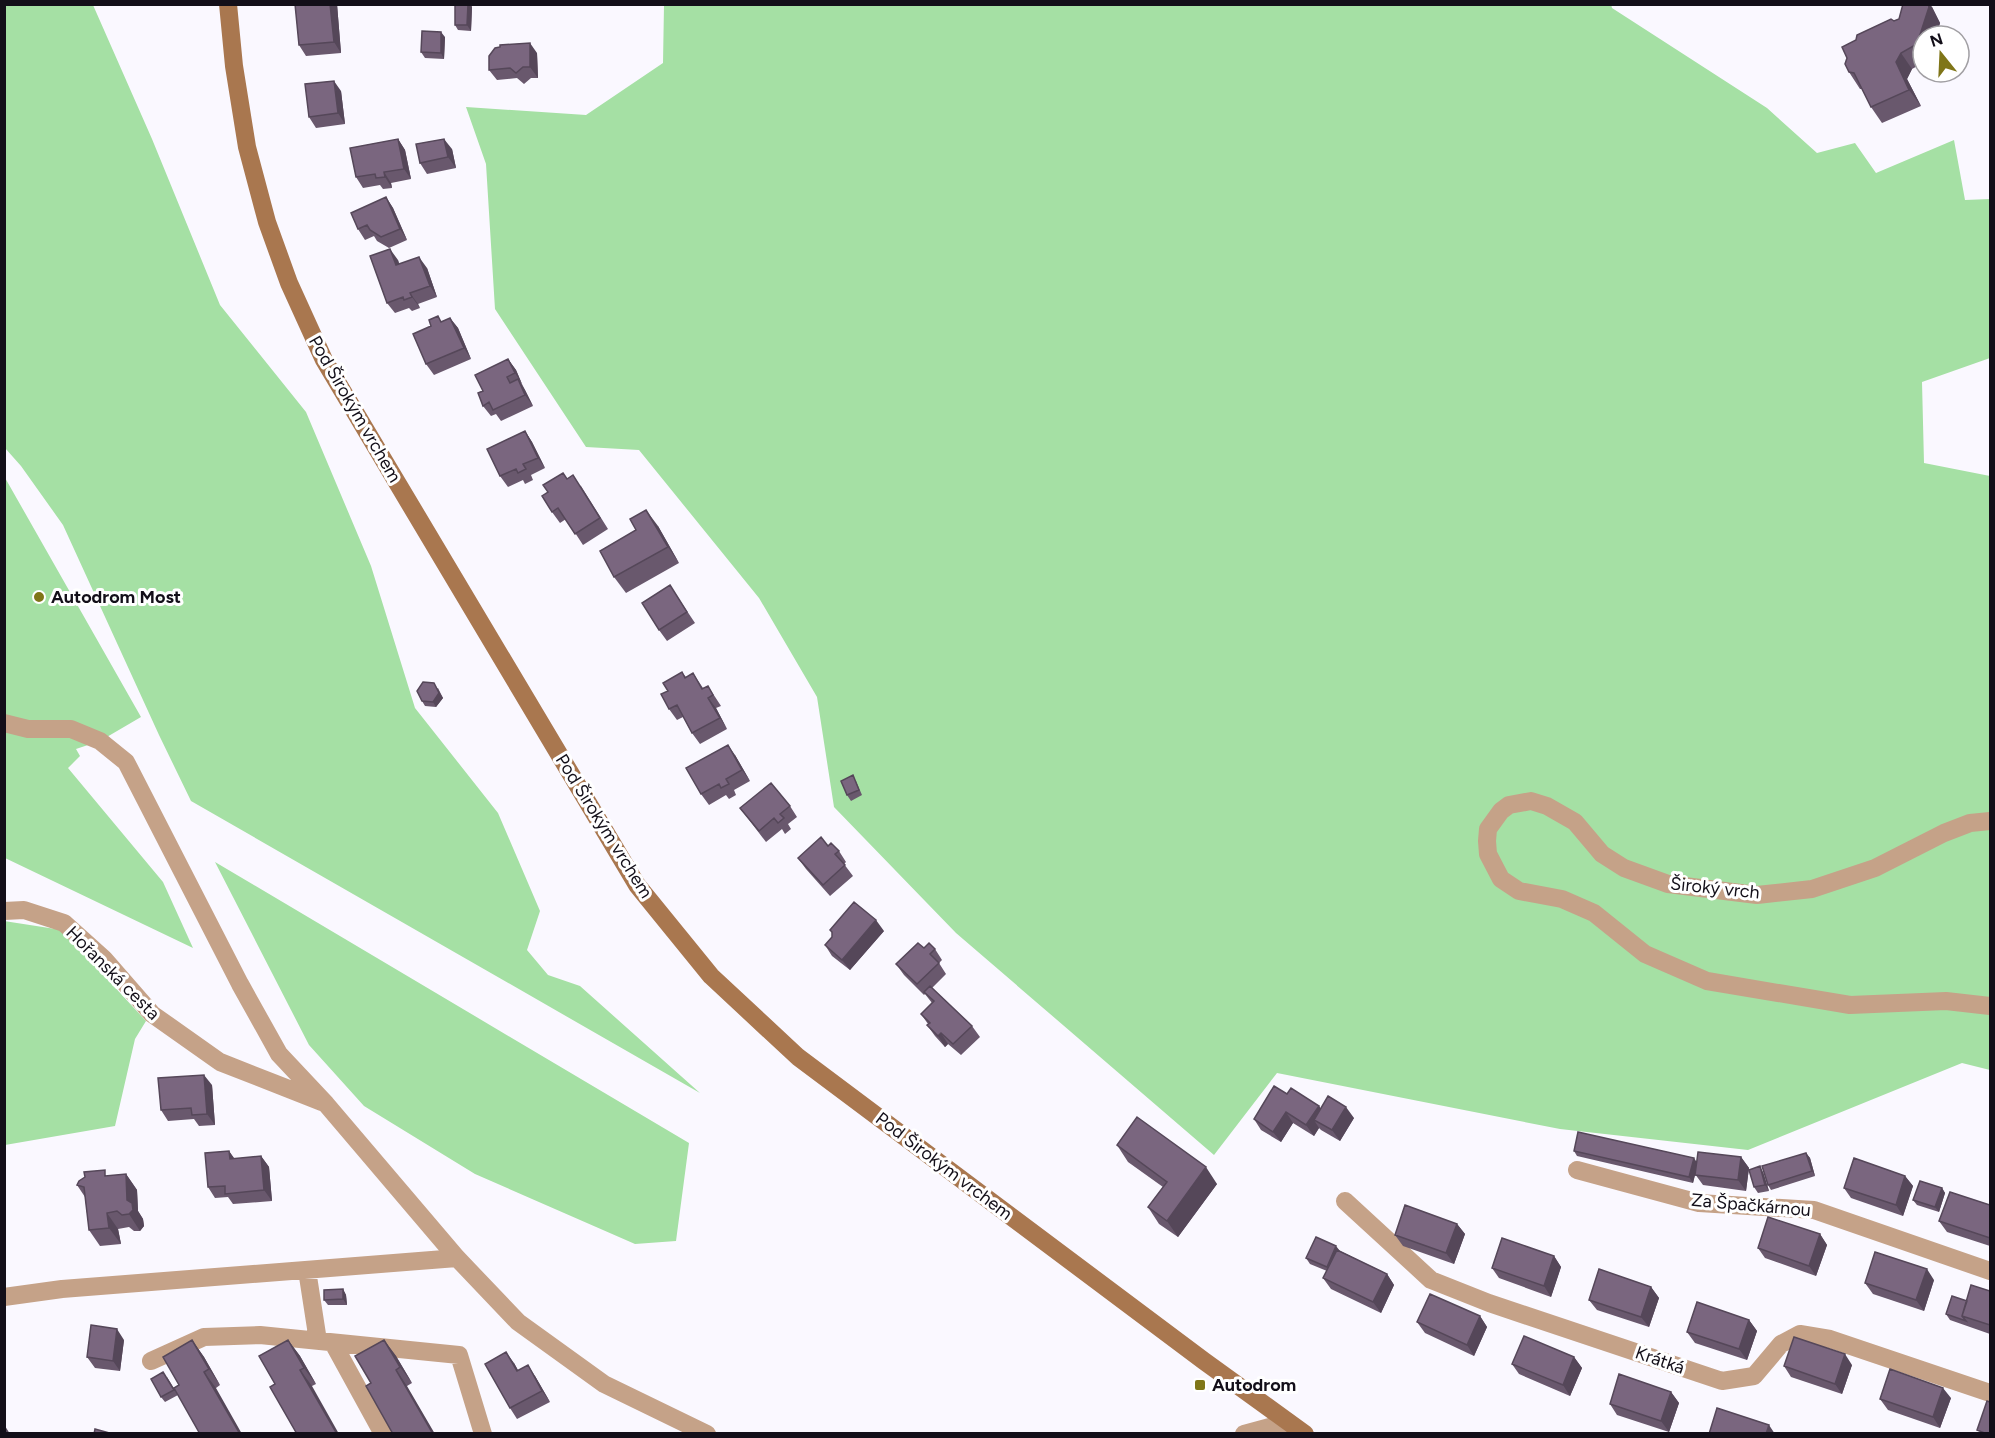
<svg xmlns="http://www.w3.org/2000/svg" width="1995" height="1438" viewBox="0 0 1995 1438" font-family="Figtree,sans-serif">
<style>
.green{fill:#a5e0a4}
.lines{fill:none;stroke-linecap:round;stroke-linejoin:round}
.street{stroke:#c5a288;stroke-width:18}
.secondary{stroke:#a9774f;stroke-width:18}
.wall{fill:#69586d}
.shaded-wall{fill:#554759}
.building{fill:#7a667f;stroke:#554759;stroke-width:1.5}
.poi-dot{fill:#7f7518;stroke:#fff;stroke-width:2}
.labels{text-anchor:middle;stroke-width:6;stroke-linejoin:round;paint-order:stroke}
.street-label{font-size:18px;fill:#130f19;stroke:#fff}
.poi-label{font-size:18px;font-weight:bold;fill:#130f19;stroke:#fff;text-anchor:start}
</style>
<rect width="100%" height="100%" fill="#faf8ff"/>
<path class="green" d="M1611 4 1612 8 1767 108 1817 153 1855 143 1876 173 1954 140 1965 200 1990 199V358L1922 382 1924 463 1990 476V1070L1962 1063 1748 1150 1560 1129 1277 1073 1214 1155 956 933 834 807 817 697 759 598 639 450 586 447 495 309 486 164 466 107 586 115 663 63 664 5Z
M4 5H93L152 139 220 305 306 412 371 566 415 708 498 813 540 911 527 950 548 975 580 986 700 1093 191 801 159 735 63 525 21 466 5 448Z
M4 476 141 717 100 741 76 749 80 756 68 768 163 882 193 948 5 858Z
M215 862 689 1143 676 1241 635 1244 475 1174 364 1106 309 1045Z
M4 921 62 930 146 1021 135 1039 115 1126 5 1145Z"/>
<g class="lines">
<path class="street" d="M4 723 28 729H71L100 741 126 762 240 984 279 1054 326 1104 457 1258 518 1322 604 1384 707 1434
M1990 821 1970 823 1944 833 1875 868 1812 889 1757 895 1668 884 1624 868 1602 854 1575 822 1547 806 1531 801 1509 805 1501 811 1488 829 1487 841 1488 854 1501 879 1519 891 1562 899 1594 913 1645 954 1707 981 1850 1005 1946 1001 1990 1006
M4 911 24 910 64 923 104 959 152 1014 220 1062 322 1102
M1577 1170 1699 1203 1814 1210 1990 1271
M1345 1201 1431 1280 1489 1303 1722 1381 1754 1376 1781 1344 1800 1334 1830 1339 1990 1393
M307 1270 318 1341
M4 1297 62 1289 457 1258
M333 1343 383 1434
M151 1361 204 1337 260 1335 459 1355 483 1434
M1244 1434 1288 1422 1290 1434"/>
<path class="secondary" d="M228 4 234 66 247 147 267 222 289 283 324 360 637 885 711 976 798 1057 1204 1361 1305 1434"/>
</g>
<path class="wall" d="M295 4H337L341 53 306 56 299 45Z
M468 4H470L472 7 471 31 458 30 455 25Z
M486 4H508L507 6Z
M1932 7 1940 23 1936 36H1923V63L1912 69 1907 79 1921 106 1882 123 1871 107 1862 89H1860L1849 72 1894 21Z
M445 37 444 59 425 58 421 52Z
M537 53 538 78H531L524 84 517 78 497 80 489 70Z
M341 91 345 124 316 128 309 117Z
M398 139 405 150 411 179 391 183 392 188 383 189 380 185 363 188 356 177Z
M452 149 456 168 427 174 420 163Z
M386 197 393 208 407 240 389 248 377 241 374 236 365 240 358 229Z
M398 260 399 264 427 268 437 297 418 304 420 308 412 311 409 308 395 313 387 303Z
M450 318 458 328 471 359 434 375 426 364 442 322Z
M508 359 516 370 522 384 533 406 501 421 496 414 491 416 483 406V391Z
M525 431 532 442 545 468 531 475 533 480 525 484 523 480 508 487 500 476Z
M567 479 581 486 608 529 583 545 566 519 560 523 552 512Z
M658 526 679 563 626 593 614 577Z
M677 596 695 623 667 641 659 630Z
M682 672 686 677 693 673 703 688 708 686 721 706 716 708 727 729 700 744 692 733 683 717 677 720 669 709 668 691Z
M438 688 443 698 436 707 425 706 422 701Z
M735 755 750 781 734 790 736 795 729 799 726 795 709 805 701 794Z
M856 781 862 795 851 801 847 795Z
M790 806 797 817 788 824 791 829 785 834 782 829 766 842 740 808Z
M828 846 839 851 846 862 844 864 853 876 830 896 806 869 798 858Z
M830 930 884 931 850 970 832 956 825 945 832 937V933Z
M924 948 935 949 942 960 939 963 946 974 932 988 972 1026 980 1037 961 1055 948 1044 945 1047 935 1036 927 1025 928 1024 921 1014 932 1003 925 994 924 995 904 975 896 964Z
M212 1085 215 1125 199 1126 194 1119 168 1121 161 1110Z
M1287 1094 1319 1106 1321 1109 1354 1118 1340 1141 1321 1130 1319 1128 1314 1136 1293 1123 1281 1142 1261 1130 1254 1119Z
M1117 1145 1217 1184 1178 1237 1159 1224 1148 1207 1163 1187 1128 1162Z
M229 1151 234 1159 261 1156 269 1167 272 1201 233 1204 228 1197 215 1198 208 1187Z
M1574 1151 1697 1162 1741 1157 1749 1168 1746 1191 1703 1185 1695 1174 1693 1183 1577 1156Z
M1806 1153 1810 1158 1815 1176 1771 1190 1768 1185Z
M1763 1172 1769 1191 1758 1193 1754 1187Z
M126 1174 137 1190 138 1211 143 1219 144 1226 140 1231H134L129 1227 118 1229 121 1244 100 1246 89 1230 85 1197 77 1185 109 1176Z
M1905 1176 1913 1186 1903 1216 1851 1198 1844 1188Z
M1942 1188 1945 1193 1939 1212 1917 1205 1913 1200Z
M1990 1205V1246L1947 1232 1939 1221Z
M1457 1224 1465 1234 1454 1264 1403 1246 1395 1235Z
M1820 1234 1827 1245 1816 1276 1765 1258 1758 1248Z
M1340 1251 1387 1274 1394 1285 1381 1313 1331 1289 1323 1278 1327 1271 1310 1264 1306 1258Z
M1554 1256 1561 1267 1551 1297 1499 1278 1492 1268Z
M1934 1280 1924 1311 1873 1294 1865 1283Z
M1651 1287 1659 1298 1649 1327 1597 1310 1589 1300Z
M343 1289 346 1295 347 1305H328L324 1300Z
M1990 1291V1334L1950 1320 1946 1314 1967 1301Z
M1480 1316 1487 1327 1474 1356 1425 1333 1417 1322Z
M1749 1320 1757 1331 1747 1360 1695 1343 1687 1332Z
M124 1340 120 1371 95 1368 87 1357Z
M192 1340 204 1357 220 1385 216 1388 179 1385Z
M288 1340 300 1356 316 1384 312 1386 275 1384Z
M384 1340 396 1356 412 1383 407 1386 371 1383Z
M1574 1357 1582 1368 1570 1396 1519 1374 1512 1364Z
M514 1363 518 1370 535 1376 550 1402 517 1419 510 1408Z
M1852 1365 1842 1394 1791 1377 1784 1366Z
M167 1377 178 1395 165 1402 161 1397Z
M1671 1392 1679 1403 1669 1432 1617 1415 1610 1404Z
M1951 1398 1940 1428 1888 1410 1880 1399Z"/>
<path class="shaded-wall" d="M330 4H337L341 53 334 42Z
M468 4H470L472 7 471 31 467 25Z
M1928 4H1930L1932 7 1940 23 1936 36H1923V52L1917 44Z
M441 32 445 37 444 59 441 53Z
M530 43 537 53 538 78 530 67Z
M1901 53 1912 69 1907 79 1921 106 1909 90 1896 62Z
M334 81 341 91 345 124 338 113Z
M398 139 405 150 411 179 404 169Z
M444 139 452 149 456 168 448 157Z
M384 172 391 183 392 188 385 177Z
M386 197 393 208 407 240 400 229Z
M390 249 398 260 403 276 396 265Z
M419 257 427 268 437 297 430 286Z
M410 293 418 304 420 308 412 297Z
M450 318 458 328 471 359 464 348Z
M508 359 516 370 522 384 515 373Z
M518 379 525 390 533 406 525 395Z
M525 431 532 442 545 468 538 458Z
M646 510 658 526 679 563 668 547Z
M434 683 443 698 436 707 433 702Z
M708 698 716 708 727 729 720 718Z
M728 745 735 755 750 781 742 770Z
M876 920 884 931 850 970 842 960Z
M941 1033 948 1044 945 1047 938 1036Z
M204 1075 212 1085 215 1125 207 1114Z
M1319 1106 1326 1117 1314 1120 1319 1128 1314 1136 1306 1125Z
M1346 1107 1354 1118 1340 1141 1332 1130Z
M1286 1112 1293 1123 1281 1142 1273 1132Z
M229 1151 237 1162 230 1159Z
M1806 1153 1810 1158 1815 1176 1812 1171Z
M261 1156 269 1167 272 1201 264 1190Z
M1741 1157 1749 1168 1746 1191 1738 1180Z
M1694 1158 1698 1164 1693 1183 1689 1177Z
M1760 1166 1763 1172 1769 1191 1765 1185Z
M1206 1167 1217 1184 1178 1237 1167 1221Z
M126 1174 137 1190 138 1211 143 1219 144 1226 140 1231 129 1214 127 1200Z
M1905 1176 1913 1186 1903 1216 1896 1205Z
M1942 1188 1945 1193 1939 1212 1935 1207Z
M107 1213 118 1229 121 1244 109 1228Z
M1457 1224 1465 1234 1454 1264 1446 1253Z
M1820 1234 1827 1245 1816 1276 1809 1266Z
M1336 1246 1340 1251 1331 1272 1327 1267Z
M1554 1256 1561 1267 1551 1297 1544 1286Z
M1927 1269 1934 1280 1924 1311 1916 1300Z
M1387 1274 1394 1285 1381 1313 1373 1302Z
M1651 1287 1659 1298 1649 1327 1641 1317Z
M343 1289 346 1295 347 1305 343 1299Z
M1480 1316 1487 1327 1474 1356 1467 1345Z
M1749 1320 1757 1331 1747 1360 1739 1349Z
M117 1329 124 1340 120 1371 113 1361Z
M192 1340 204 1357 220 1385 209 1369Z
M288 1340 300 1356 316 1384 304 1368Z
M384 1340 396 1356 412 1383 400 1367Z
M506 1352 514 1363 524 1382 517 1371Z
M1845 1354 1852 1365 1842 1394 1835 1384Z
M1574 1357 1582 1368 1570 1396 1563 1385Z
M528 1365 535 1376 550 1402 542 1391Z
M300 1370 312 1386 339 1434H337Z
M396 1370 407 1386 435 1434H433Z
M204 1372 216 1388 242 1434H240Z
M1943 1388 1951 1398 1940 1428 1933 1417Z
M1671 1392 1679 1403 1669 1432 1661 1421Z
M1769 1425 1775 1434H1766Z
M5 1426 10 1434H4Z"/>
<path class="building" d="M295 4H330L334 42 299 45Z
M455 4H468L467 25H455Z
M1903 4H1928L1929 7 1917 44 1901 53 1896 62 1909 90 1871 107 1854 73 1849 72 1845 64 1847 58 1842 47 1856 40 1857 35 1891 19 1894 21 1899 19Z
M422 31 441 32V53L421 52Z
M530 43V67H523L516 73 510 68 489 70V56L495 48 500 47V45Z
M334 81 338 113 309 117 305 84Z
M398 139 404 169 384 172 385 177 376 178 375 174 356 177 350 148Z
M444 139 448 157 420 163 416 144Z
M386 197 400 229 381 237 370 230 367 225 358 229 351 213Z
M390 249 396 265 419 257 430 286 410 293 412 297 404 300 403 297 387 303 370 256Z
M438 316 441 322 450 318 464 348 426 364 413 334 431 326 429 320Z
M508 359 515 373 507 377 510 383 518 379 525 395 493 410 489 402 483 406 478 393 483 391 475 375Z
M525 431 538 458 523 464 526 469 518 473 516 469 500 476 487 449Z
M563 473 567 479 573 475 600 518 575 534 558 508 552 512 542 496 548 492 543 485Z
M646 510 668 547 614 577 600 551 636 530 630 519Z
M670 585 687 612 659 630 642 603Z
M682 672 685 678 693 673 702 689 708 686 713 695 708 698 720 718 692 733 677 705 669 709 661 694 668 691 663 683Z
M423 682 434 683 439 693 433 702 422 701 417 691Z
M728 745 742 770 726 779 729 784 721 788 719 784 701 794 686 768Z
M853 775 859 790 847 795 841 781Z
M771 783 790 806 780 814 784 818 778 823 774 818 759 831 740 808Z
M821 837 828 846 831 843 839 851 835 854 845 865 823 885 798 858Z
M854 902 876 920 842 960 825 945 832 937V932L830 930Z
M918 943 924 948 929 943 935 949 930 954 939 963 917 984 896 964Z
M930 986 972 1026 953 1044 941 1033 938 1036 927 1025 930 1023 921 1014 934 1001 924 992Z
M204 1075 207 1114 192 1115 191 1108 161 1110 158 1078Z
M1274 1086 1287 1094 1291 1088 1319 1106 1306 1125 1286 1112 1273 1132 1254 1119Z
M1328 1096 1346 1107 1332 1130 1314 1120Z
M1137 1117 1206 1167 1167 1221 1148 1207 1167 1182 1117 1145Z
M1578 1132 1694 1158 1689 1177 1574 1151Z
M229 1151 230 1159 261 1156 264 1190 225 1194V1186L208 1187 205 1153Z
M1698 1152 1741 1157 1738 1180 1695 1175Z
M1806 1153 1812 1171 1768 1185 1762 1166Z
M1854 1158 1905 1176 1896 1205 1844 1188Z
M1760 1166 1765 1185 1754 1187 1749 1170Z
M105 1170V1176L126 1174 127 1200 132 1203 133 1210 129 1214 122 1215 117 1211 107 1213 109 1228 89 1230 84 1187 77 1185 79 1181 85 1177 84 1172Z
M1920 1181 1942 1188 1935 1207 1913 1200Z
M1950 1192 1990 1205V1238L1939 1221Z
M1405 1205 1457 1224 1446 1253 1395 1235Z
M1768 1217 1820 1234 1809 1266 1758 1248Z
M1316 1237 1336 1246 1327 1267 1306 1258Z
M1502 1238 1554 1256 1544 1286 1492 1268Z
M1337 1250 1387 1274 1373 1302 1323 1278Z
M1875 1252 1927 1269 1916 1300 1865 1283Z
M1599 1269 1651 1287 1641 1317 1589 1300Z
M1971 1285 1990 1291V1325L1962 1316Z
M343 1289V1299L324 1300V1290Z
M1430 1294 1480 1316 1467 1345 1417 1322Z
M1952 1296 1967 1301 1962 1316 1966 1321 1946 1314Z
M1697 1302 1749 1320 1739 1349 1687 1332Z
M91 1325 117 1329 113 1361 87 1357Z
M1524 1336 1574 1357 1563 1385 1512 1364Z
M1794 1337 1845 1354 1835 1384 1784 1366Z
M192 1340 209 1369 204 1372 240 1434H200L174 1388 179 1385 163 1357Z
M288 1340 304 1368 300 1370 337 1434H297L270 1387 275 1384 259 1356Z
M384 1340 400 1367 396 1370 433 1434H393L366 1386 371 1383 355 1356Z
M506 1352 517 1371 528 1365 542 1391 510 1408 485 1364Z
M1890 1369 1943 1388 1933 1417 1880 1399Z
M163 1372 174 1390 161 1397 151 1379Z
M1619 1374 1671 1392 1661 1421 1610 1404Z
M1987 1401 1990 1402V1434H1987L1977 1430Z
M1717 1408 1769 1425 1766 1434H1709Z
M95 1429 113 1434H94Z"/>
<g class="poi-dot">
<circle cx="39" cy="597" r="6"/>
<rect x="1194" y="1379" width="12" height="12" rx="3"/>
</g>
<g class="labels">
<g class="street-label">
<text transform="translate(355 409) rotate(60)" y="6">Pod Širokým vrchem</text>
<text transform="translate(604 826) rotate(58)" y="6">Pod Širokým vrchem</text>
<text transform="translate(1715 888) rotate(6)" y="6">Široký vrch</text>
<text transform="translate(113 973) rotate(45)" y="6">Hořanská cesta</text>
<text transform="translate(944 1166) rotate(37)" y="6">Pod Širokým vrchem</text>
<text transform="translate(1751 1205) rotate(5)" y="6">Za Špačkárnou</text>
<text transform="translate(1660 1360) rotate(19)" y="6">Krátká</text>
</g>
<g class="poi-label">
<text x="51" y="603">Autodrom Most</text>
<text x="1212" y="1391">Autodrom</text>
</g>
</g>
<rect width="1995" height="1438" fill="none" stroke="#130f19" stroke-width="12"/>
<g transform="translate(1941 54) rotate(342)"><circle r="28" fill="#ffffff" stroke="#a19fa3" stroke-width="1.5"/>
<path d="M0-4.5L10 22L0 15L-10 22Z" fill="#7f7518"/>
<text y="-9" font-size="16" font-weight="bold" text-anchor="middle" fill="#130f19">N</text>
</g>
</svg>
